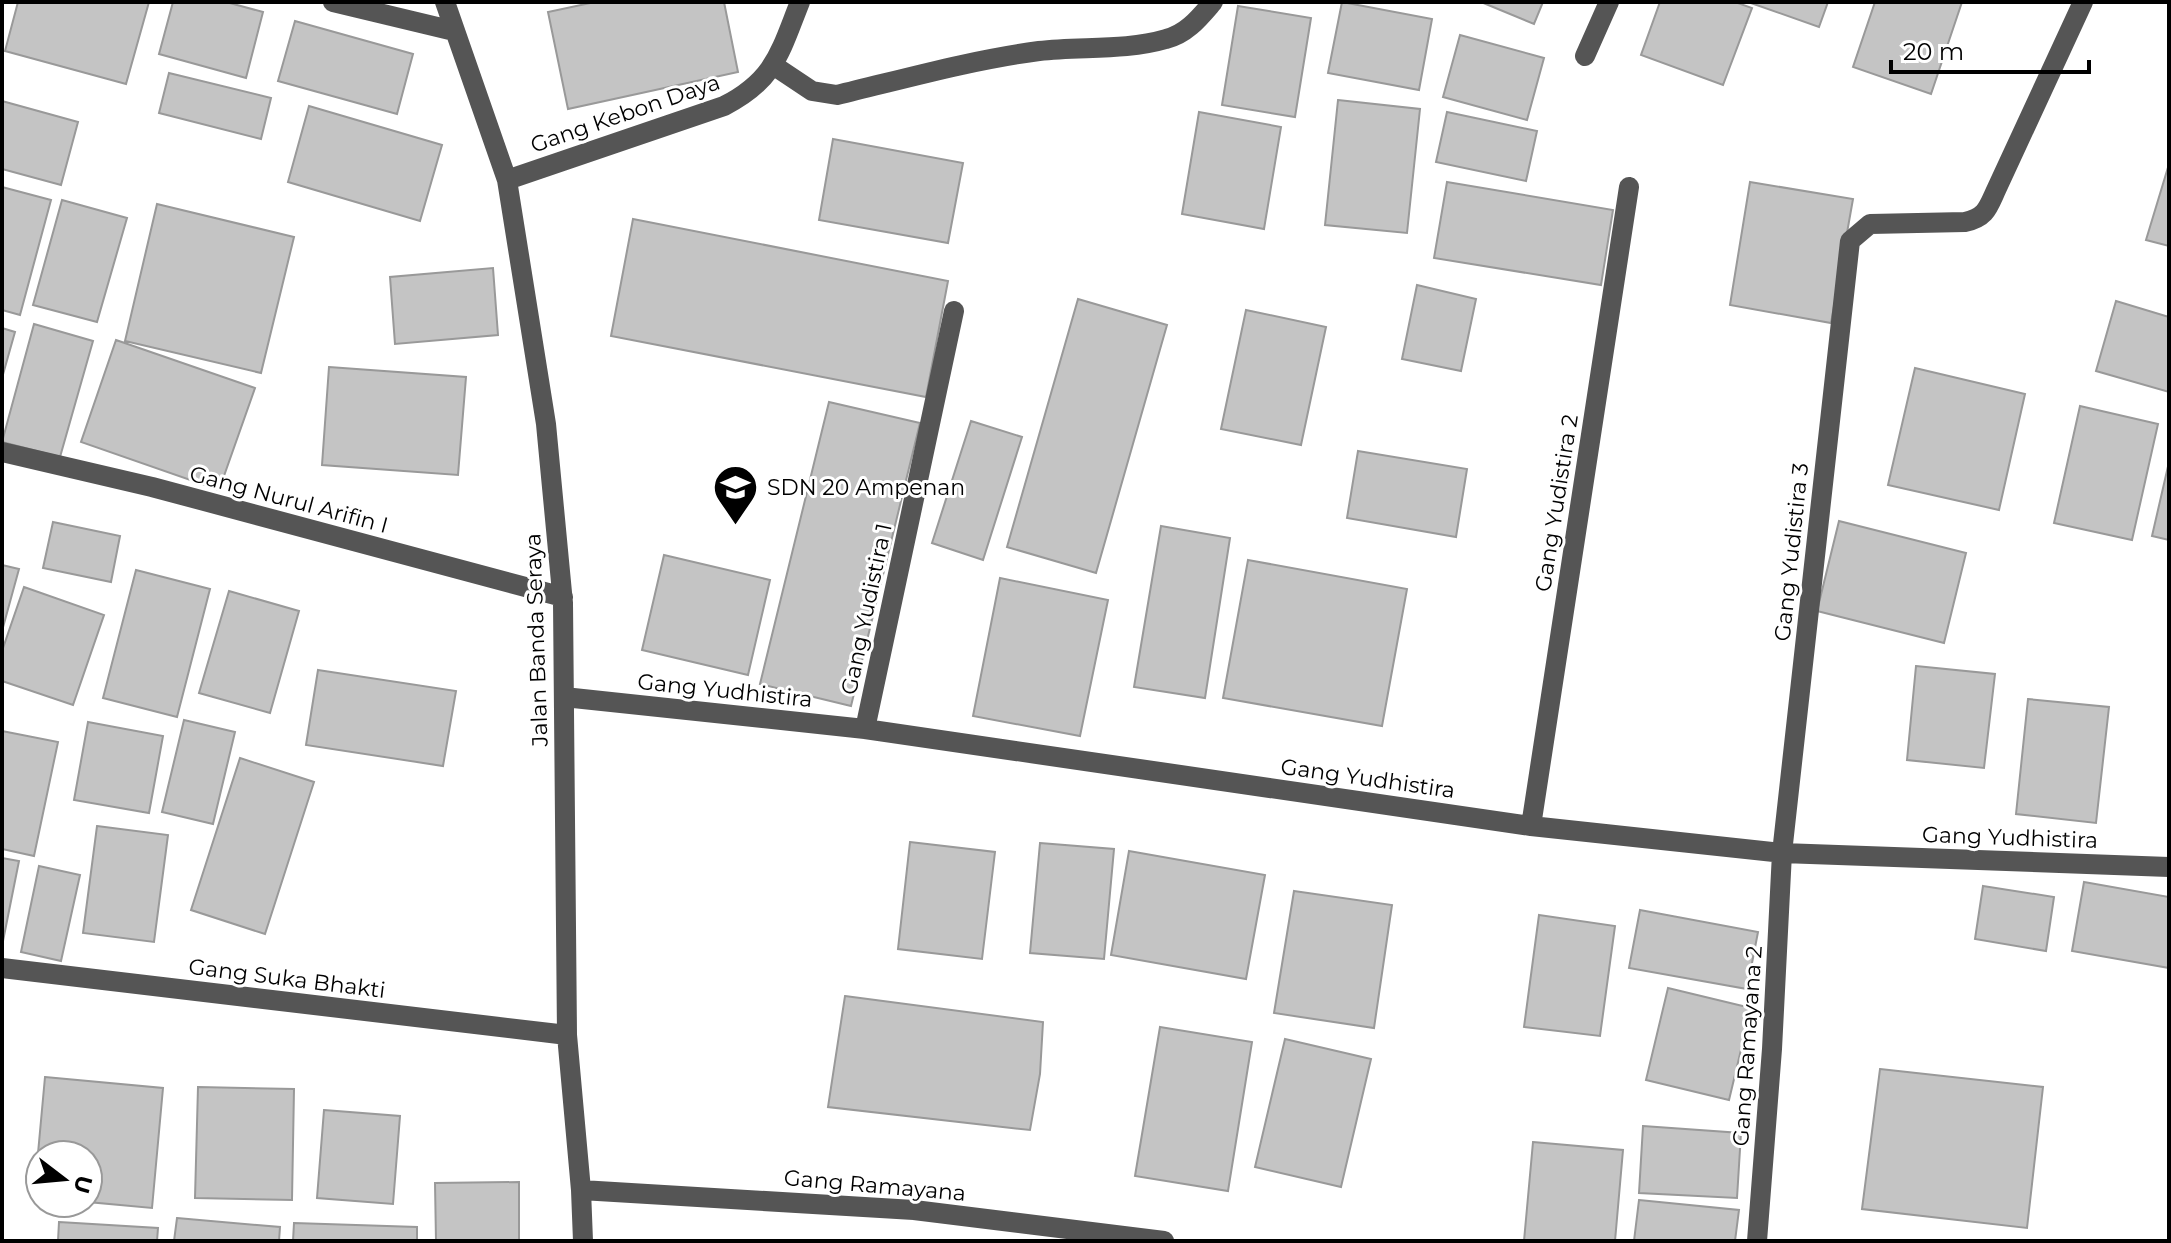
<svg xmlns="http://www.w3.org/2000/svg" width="2171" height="1243" viewBox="0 0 2171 1243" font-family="Montserrat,sans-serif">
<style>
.building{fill:#c4c4c4;stroke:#999;stroke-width:2}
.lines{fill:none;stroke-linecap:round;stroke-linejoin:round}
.minor{stroke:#555;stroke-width:20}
.labels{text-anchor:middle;stroke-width:6;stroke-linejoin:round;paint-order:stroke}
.street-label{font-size:22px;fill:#000;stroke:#fff}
.poi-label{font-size:22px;fill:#000;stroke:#fff;text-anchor:start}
</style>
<rect width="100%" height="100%" fill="#fff"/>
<path class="building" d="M18 2H149L126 84 5 51Z
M173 2H226L263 12 246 78 159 54Z
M595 2H724L738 72 568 109 548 12Z
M1342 2 1432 19 1419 90 1328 73Z
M1481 2H1543L1534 24Z
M1660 2H1735L1752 8 1723 85 1641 55Z
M1748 2H1828L1819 27Z
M1875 2H1962L1931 94 1853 67Z
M1238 6 1311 18 1295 117 1222 105Z
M295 21 413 54 397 114 278 81Z
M1460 35 1544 58 1527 120 1443 97Z
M169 73 271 98 261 139 159 113Z
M1338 100 1420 109 1407 233 1325 225Z
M2 101 78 122 61 185 2 169Z
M309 106 442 145 420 221 288 182Z
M1199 112 1281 127 1264 229 1182 214Z
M1447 112 1537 131 1526 181 1436 162Z
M833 139 963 163 948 243 819 220Z
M2169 164V246L2146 240Z
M1447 182 1613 210 1601 285 1434 258Z
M1750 182 1853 199 1831 323 1730 305Z
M2 187 51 200 20 315 2 310Z
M62 200 127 218 97 322 33 305Z
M157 204 294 237 261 373 125 341Z
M633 219 948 281 926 397 611 336Z
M493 268 498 335 395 344 390 277Z
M1417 285 1476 299 1461 371 1402 359Z
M1078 299 1167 325 1096 573 1007 547Z
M2116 301 2169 317V392L2096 371Z
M1246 310 1326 327 1301 445 1221 429Z
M34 324 93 341 60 457 2 442Z
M2 328 15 332 2 378Z
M116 340 255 388 219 490 81 442Z
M329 367 466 377 458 475 322 465Z
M1915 368 2025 394 1999 510 1888 485Z
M829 402 920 423 851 706 760 684Z
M2080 406 2158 424 2132 540 2054 523Z
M971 421 1022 437 983 560 932 543Z
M1358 451 1467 469 1456 537 1347 518Z
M2169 462V540L2152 536Z
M1839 521 1966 553 1944 643 1817 611Z
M53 522 120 536 111 582 43 568Z
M1161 526 1230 538 1205 698 1134 687Z
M664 555 770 580 748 675 642 650Z
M1248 560 1407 589 1382 726 1223 698Z
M2 565 19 569 2 631Z
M136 570 210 589 177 717 103 698Z
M1000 578 1108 600 1080 736 973 716Z
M24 587 104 615 73 705 2 681V651Z
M229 591 299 611 270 713 199 693Z
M1916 666 1995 674 1984 768 1907 760Z
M318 670 456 691 443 766 306 745Z
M2028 699 2109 707 2096 823 2016 814Z
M184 720 235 732 213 824 162 812Z
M88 722 163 736 149 813 74 800Z
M2 731 58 742 34 856 2 849Z
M240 758 314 782 265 934 191 910Z
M97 826 168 835 154 942 83 933Z
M910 842 995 852 982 959 898 949Z
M1040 843 1114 849 1104 959 1030 953Z
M1129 851 1265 875 1246 979 1111 955Z
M2 858 19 861 2 946Z
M39 866 80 875 61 961 21 952Z
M2084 882 2169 897V968L2072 951Z
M1983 886 2054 897 2046 951 1975 939Z
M1294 891 1392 905 1374 1028 1274 1013Z
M1640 910 1758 932 1747 989 1629 968Z
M1539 915 1615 926 1600 1036 1524 1027Z
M1668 988 1751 1008 1729 1100 1646 1080Z
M845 996 1043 1022 1040 1074 1030 1130 828 1107Z
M1160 1027 1252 1042 1228 1191 1135 1176Z
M1285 1039 1371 1059 1341 1187 1255 1167Z
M1880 1069 2043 1087 2027 1228 1862 1209Z
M45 1077 163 1088 152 1208 88 1202V1155H40V1197H34Z
M198 1087 294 1089 292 1200 195 1198Z
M324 1110 400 1116 393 1204 317 1198Z
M1643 1126 1741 1133 1737 1198 1639 1193Z
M1533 1142 1623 1150 1615 1241H1524Z
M519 1182V1241H436L435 1183Z
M1639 1200 1739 1210 1735 1241H1634Z
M177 1218 280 1227 279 1241H174Z
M59 1222 158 1228 157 1241H58Z
M294 1223 417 1227V1241H293Z"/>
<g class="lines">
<path class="minor" d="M333 2 454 31
M445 2 507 180 546 424 563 603 567 1035 581 1190 583 1241
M1585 56 1609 2
M773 65 812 91 837 95C904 79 971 60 1039 51 1081 46 1125 51 1166 39 1187 34 1200 17 1213 2
M507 180 724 106C775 80 780 52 800 2
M2 452 152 487 563 597
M564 697 865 729 1531 826 1782 853 2169 867
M865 729 954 311
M1531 826 1629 187
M2 968 567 1035
M581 1190 914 1210 1164 1241
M1757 1241 1772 1049 1782 853 1850 241 1870 224 1965 222C1987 217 1988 207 1997 188L2083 2"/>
</g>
<defs>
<symbol id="school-pin" viewBox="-11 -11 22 30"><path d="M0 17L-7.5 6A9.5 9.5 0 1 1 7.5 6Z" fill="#000" stroke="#fff"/><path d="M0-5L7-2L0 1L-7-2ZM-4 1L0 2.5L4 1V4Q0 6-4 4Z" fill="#fff"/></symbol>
</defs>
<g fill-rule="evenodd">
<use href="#school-pin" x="710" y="462" width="51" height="69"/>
</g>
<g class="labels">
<g class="street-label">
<text transform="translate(625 113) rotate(-19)" y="8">Gang Kebon Daya</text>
<text transform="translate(289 499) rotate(15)" y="8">Gang Nurul Arifin I</text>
<text transform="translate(1556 503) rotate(-81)" y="8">Gang Yudistira 2</text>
<text transform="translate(1791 552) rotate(-84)" y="8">Gang Yudistira 3</text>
<text transform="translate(866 609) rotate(-78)" y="8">Gang Yudistira 1</text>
<text transform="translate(536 640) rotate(-92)" y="8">Jalan Banda Seraya</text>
<text transform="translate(725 690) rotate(6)" y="8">Gang Yudhistira</text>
<text transform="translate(1368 778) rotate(8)" y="8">Gang Yudhistira</text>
<text transform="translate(2010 837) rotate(2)" y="8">Gang Yudhistira</text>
<text transform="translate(287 978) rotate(7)" y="8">Gang Suka Bhakti</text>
<text transform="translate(1747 1046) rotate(-86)" y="8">Gang Ramayana 2</text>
<text transform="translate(875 1185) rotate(5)" y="8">Gang Ramayana</text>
</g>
<g class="poi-label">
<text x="767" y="495">SDN 20 Ampenan</text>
</g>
</g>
<rect width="2171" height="1243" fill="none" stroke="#000000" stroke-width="8"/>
<g transform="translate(64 1179) rotate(106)"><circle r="38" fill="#ffffff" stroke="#999999" stroke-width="2"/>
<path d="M0-6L14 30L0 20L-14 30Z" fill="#000000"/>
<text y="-12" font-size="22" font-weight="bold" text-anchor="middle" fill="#000000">U</text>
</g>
<path d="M1891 60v12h198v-12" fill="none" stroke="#000000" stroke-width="4"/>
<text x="1903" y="60" font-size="24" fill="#000000" stroke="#ffffff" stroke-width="6" paint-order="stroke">20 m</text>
</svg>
